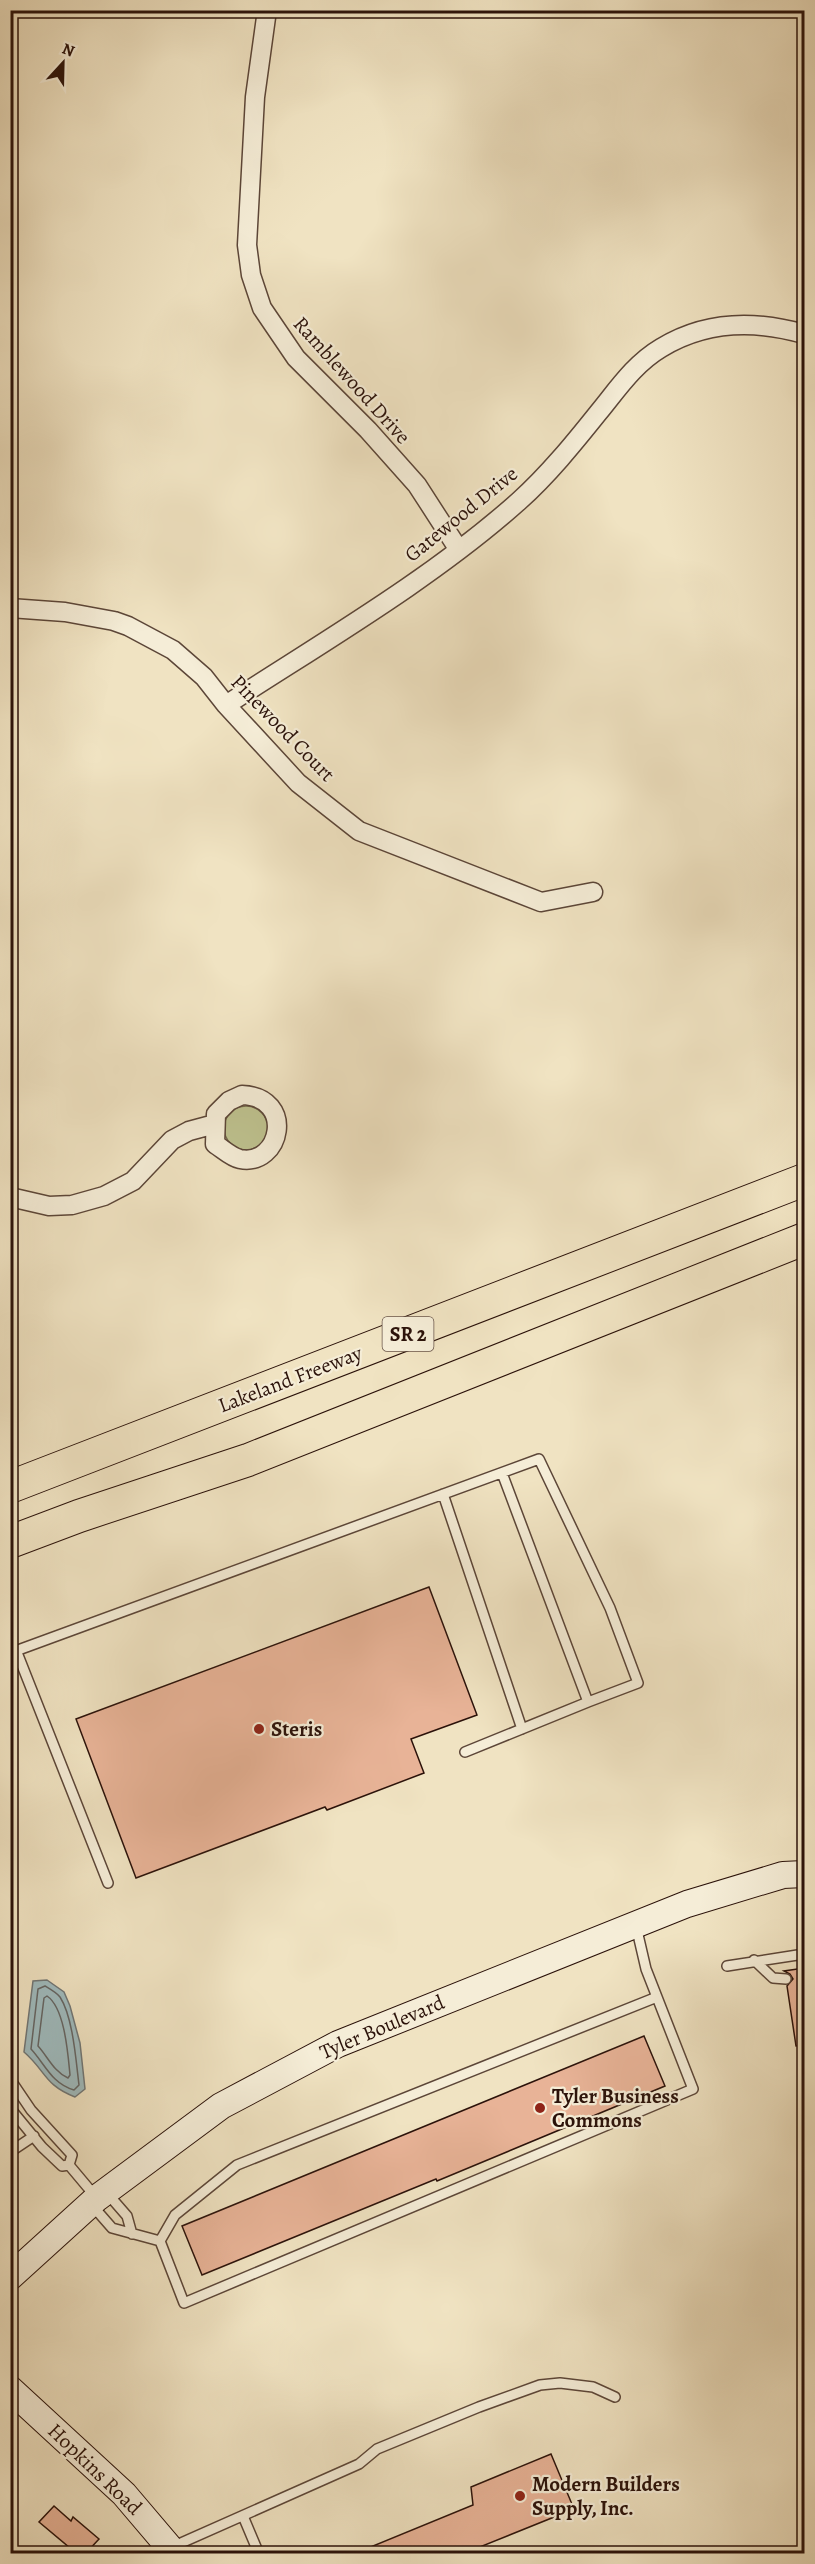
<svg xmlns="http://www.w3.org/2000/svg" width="815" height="2564" viewBox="0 0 815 2564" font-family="Alegreya,serif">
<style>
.green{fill:#bec28f;stroke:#746a4c;stroke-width:1.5}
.water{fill:#9fbbbe;stroke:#717776;stroke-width:1.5}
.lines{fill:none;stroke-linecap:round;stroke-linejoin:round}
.shore{stroke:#656664;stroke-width:1.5}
.building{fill:#e8b397;stroke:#2b120a;stroke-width:1.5}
.lane-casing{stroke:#5c4638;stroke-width:12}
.street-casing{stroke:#5c4638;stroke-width:21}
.secondary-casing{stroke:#2b120a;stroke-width:28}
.highway-casing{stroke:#2b120a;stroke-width:34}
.lane{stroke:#f5edd7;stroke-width:9}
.street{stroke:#f5edd7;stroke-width:18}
.secondary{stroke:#f5edd7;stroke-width:26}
.highway{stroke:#f0e3c2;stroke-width:32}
.poi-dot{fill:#8f2418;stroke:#f5edd7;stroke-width:2}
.labels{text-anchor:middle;stroke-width:4.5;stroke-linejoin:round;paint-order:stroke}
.shield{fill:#f5edd7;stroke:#685448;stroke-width:1.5}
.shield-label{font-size:20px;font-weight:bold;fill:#2b120a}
.street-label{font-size:21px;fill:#2b120a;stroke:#f5edd7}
.poi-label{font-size:21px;font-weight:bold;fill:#2b120a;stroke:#f5edd7;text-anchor:start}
</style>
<rect width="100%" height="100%" fill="#f0e3c2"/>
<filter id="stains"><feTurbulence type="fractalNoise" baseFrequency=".00333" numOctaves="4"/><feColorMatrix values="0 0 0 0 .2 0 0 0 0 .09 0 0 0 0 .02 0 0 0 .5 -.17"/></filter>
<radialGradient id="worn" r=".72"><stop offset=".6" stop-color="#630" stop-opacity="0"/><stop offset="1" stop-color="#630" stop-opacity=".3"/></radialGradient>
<path class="green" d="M224 1128a22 22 0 1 1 44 0a22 22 0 1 1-44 0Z"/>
<path class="water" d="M47 1980 64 1992 70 2006 80 2043 85 2089 75 2097C44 2085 46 2071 24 2052L33 1981Z"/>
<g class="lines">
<path class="shore" d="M45 1986C50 1989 57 1993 60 1997 73 2017 76 2061 79 2085L74 2090C52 2084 45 2064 31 2049L38 1989Z
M47 1996C65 2008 68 2055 70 2075L68 2078C54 2072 48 2057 38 2046L44 1998Z"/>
</g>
<path class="building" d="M429 1587 477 1715 411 1739 424 1773 327 1810 325 1807 136 1878 76 1719Z
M804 1968V2045L796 2046 787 1986 793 1979 790 1974 784 1971Z
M644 2036 665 2086 437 2181 436 2179 202 2275 182 2226Z
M551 2454 574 2509 465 2553H356L473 2505 471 2487Z
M54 2506 71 2521 73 2517 99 2539 86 2553H76L39 2522Z"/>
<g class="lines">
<defs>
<path id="lane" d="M443 1494 522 1729
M16 1650 108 1883
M10 1653 539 1459 610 1608 638 1683 588 1702
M465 1752 588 1702 502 1473
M636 1926 646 1969 693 2089 184 2303 160 2241 175 2215 237 2165 657 1997
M754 1960 773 1978 786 1979
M727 1966 804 1954
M10 2079 31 2110 72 2155 69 2165
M10 2108 42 2147 62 2166 69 2165 95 2196
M10 2152 34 2136
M107 2193 127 2216 132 2234
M91 2204 112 2228 160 2241
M243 2516 259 2554
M172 2547 359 2464 377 2449 479 2407 540 2385 560 2383 593 2387 615 2397"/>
<path id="street" d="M267 10 255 97 247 245 251 275 262 308 296 358 368 430 417 485 459 550
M10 608 65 612 114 621 128 626 173 650 204 677 226 705 298 783 359 831 541 902 593 892
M226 705C323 642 433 578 519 501 548 475 574 443 598 413 617 390 634 364 661 348 705 321 755 320 804 334
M242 1095C296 1097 281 1167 240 1159 231 1157 223 1149 215 1144L216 1114 229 1101Z
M10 1197 49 1206 72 1205 104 1196 133 1181 172 1140 189 1131 215 1124"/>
<path id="secondary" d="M10 2277 97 2198 221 2106 338 2044 687 1904 783 1875 804 1874
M10 2389 124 2494 175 2554"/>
<path id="highway" d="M10 1487 804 1180
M10 1542 79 1516 248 1460 804 1239"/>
</defs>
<use href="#lane" class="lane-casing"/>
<use href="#street" class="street-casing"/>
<use href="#secondary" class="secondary-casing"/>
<use href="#highway" class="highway-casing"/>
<use href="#lane" class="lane"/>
<use href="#street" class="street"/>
<use href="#secondary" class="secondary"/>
<use href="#highway" class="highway"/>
</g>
<g class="poi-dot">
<circle cx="259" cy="1729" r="6"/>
<circle cx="540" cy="2108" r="6"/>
<circle cx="520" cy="2496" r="6"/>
</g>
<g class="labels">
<rect class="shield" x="382.5" y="1317" width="51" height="34" rx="4.5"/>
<g class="shield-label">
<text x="408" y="1341">SR 2</text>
</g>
<g class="street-label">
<text transform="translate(352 380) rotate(48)" y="7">Ramblewood Drive</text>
<text transform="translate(461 514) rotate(-39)" y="7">Gatewood Drive</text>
<text transform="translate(283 728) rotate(46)" y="7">Pinewood Court</text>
<text transform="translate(290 1379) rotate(-21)" y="7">Lakeland Freeway</text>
<text transform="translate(382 2027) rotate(-23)" y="7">Tyler Boulevard</text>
<text transform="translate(95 2469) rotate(44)" y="7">Hopkins Road</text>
</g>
<g class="poi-label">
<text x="271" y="1736">Steris</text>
<text x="552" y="2103">Tyler Business<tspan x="552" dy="24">Commons</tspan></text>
<text x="532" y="2491">Modern Builders<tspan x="532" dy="24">Supply, Inc.</tspan></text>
</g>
</g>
<rect width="815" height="2564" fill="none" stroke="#f0e3c2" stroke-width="36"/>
<rect x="12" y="12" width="791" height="2540" fill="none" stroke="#2b120a" stroke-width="3"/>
<rect x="18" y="18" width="779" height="2528" fill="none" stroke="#2b120a" stroke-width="1.5"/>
<g transform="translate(63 63) rotate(22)" stroke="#f5edd7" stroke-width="4.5" paint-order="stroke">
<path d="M0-4.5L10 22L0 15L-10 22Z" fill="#2b120a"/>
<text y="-9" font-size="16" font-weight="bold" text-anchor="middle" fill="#2b120a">N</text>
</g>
<rect width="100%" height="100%" filter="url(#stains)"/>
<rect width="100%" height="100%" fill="url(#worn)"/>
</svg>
